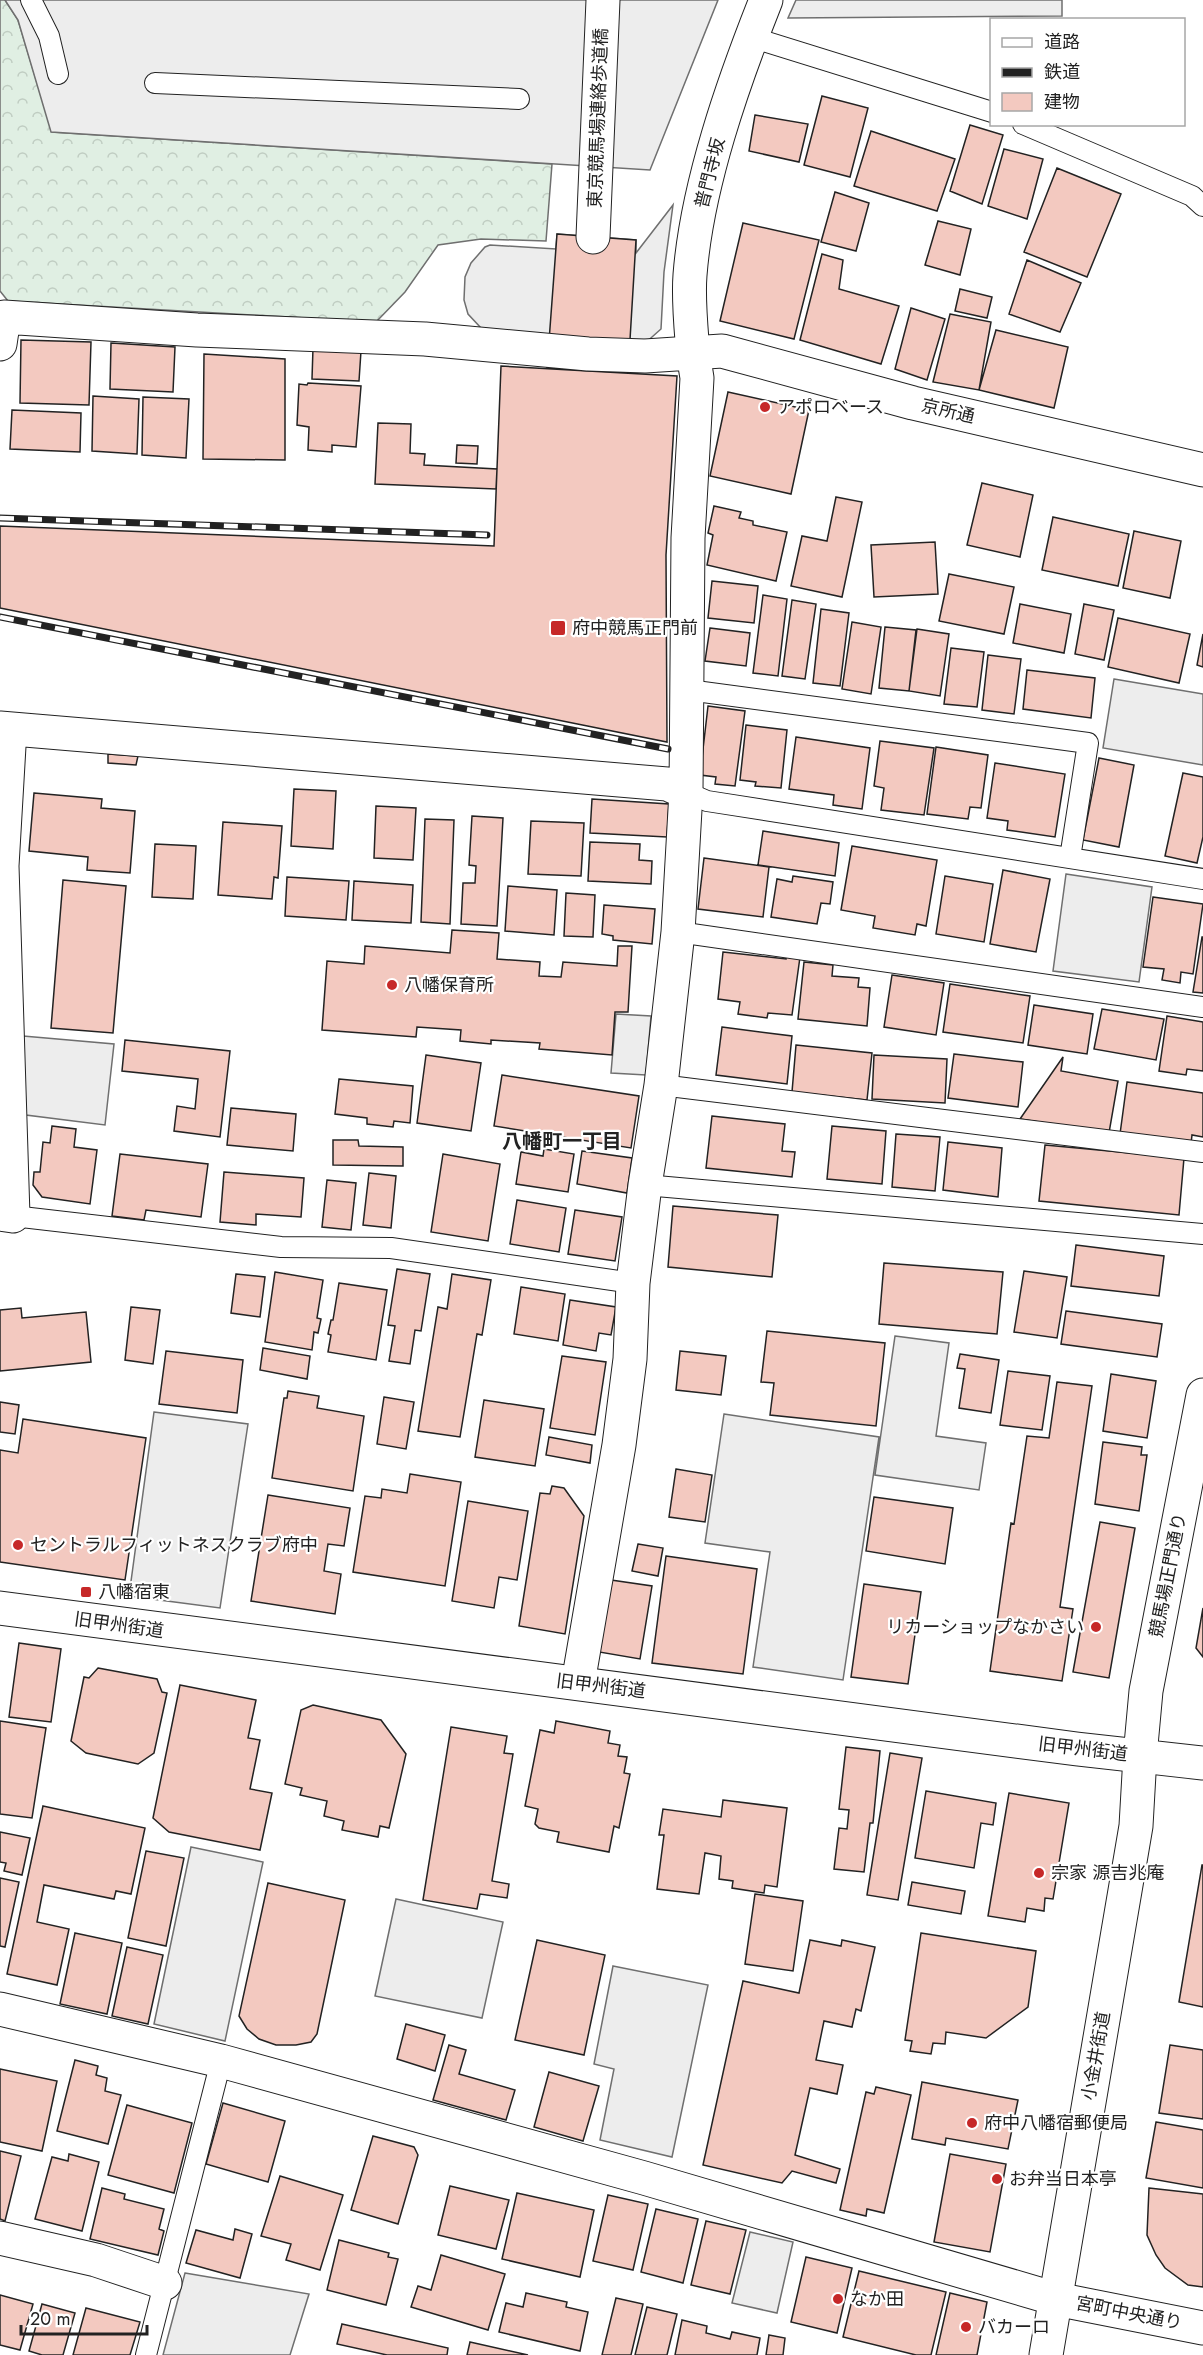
<svg xmlns="http://www.w3.org/2000/svg" width="1203" height="2355" viewBox="0 0 1203 2355" font-family="Jost,'Noto Sans JP',sans-serif">
<style>
.forest{fill:url(#forest-crowns);stroke:#6f6f6f;stroke-width:1.5}
.parking{fill:#ededed;stroke:#6f6f6f;stroke-width:1.5}
.building{fill:#f3c9c0;stroke:#222;stroke-width:1.5}
.lines{fill:none;stroke-linecap:round;stroke-linejoin:round}
.lane-casing{stroke:#222;stroke-width:22}
.street-casing{stroke:#222;stroke-width:35}
.secondary-casing{stroke:#222;stroke-width:35}
.primary-casing{stroke:#222;stroke-width:35}
.lane{stroke:#fff;stroke-width:20}
.street{stroke:#fff;stroke-width:33}
.secondary{stroke:#fff;stroke-width:33}
.primary{stroke:#fff;stroke-width:33}
.rail-casing{stroke:#222;stroke-width:7}
.rail{stroke:#fff;stroke-width:4.5;stroke-dasharray:14;stroke-linecap:butt}
.poi-dot{fill:#c62828;stroke:#fff;stroke-width:2}
.labels{text-anchor:middle;stroke-width:4.5;stroke-linejoin:round;paint-order:stroke}
.street-label{font-size:18px;fill:#222;stroke:#fff}
.poi-label{font-size:18px;fill:#222;stroke:#fff;text-anchor:start}
.neighbourhood-label{font-size:20px;font-weight:bold;fill:#222;stroke:#fff}
</style>
<defs>
<pattern id="forest-crowns" width="20" height="18" patternUnits="userSpaceOnUse" patternTransform="scale(1.5)"><rect width="20" height="18" fill="#e0efe3"/><path d="M2 6a3 3 0 1 1 6 0M12 15a3 3 0 1 1 6 0" fill="none" stroke="#c0cdc2"/></pattern>
</defs>
<rect width="100%" height="100%" fill="#fff"/>
<path class="forest" d="M0 0H5L18 20 52 132 552 164 546 241 481 239 438 245 405 292 376 322 8 301 0 291Z"/>
<path class="parking" d="M5 0H718L650 170 51 132 18 20Z
M796 0H1062V16L788 18Z
M673 205 664 272 661 329 643 345 482 329 468 314 464 300 465 277 471 263 485 247 490 245 556 249 557 234 636 240V253Z
M1114 679 1203 694V765L1103 748Z
M1066 874 1152 887 1139 982 1053 971Z
M616 1014 651 1016 646 1075 611 1073Z
M23 1036 114 1044 105 1125 26 1115Z
M895 1336 949 1343 936 1436 986 1443 979 1490 875 1475Z
M154 1412 248 1424 220 1608 129 1596Z
M724 1414 879 1437 843 1680 753 1667 770 1552 705 1543Z
M191 1847 263 1862 225 2041 154 2024Z
M396 1899 503 1922 482 2018 375 1996Z
M613 1966 708 1985 672 2157 600 2140 614 2069 594 2064Z
M750 2232 793 2242 777 2313 732 2303Z
M185 2273 309 2294 290 2355H163Z"/>
<path class="building" d="M822 96 868 108 850 177 804 165Z
M755 115 808 124 799 162 749 151Z
M970 125 1003 135 982 204 950 191Z
M871 131 955 159 937 211 854 186Z
M1004 149 1043 159 1027 219 988 206Z
M1057 168 1121 194 1087 277 1024 252Z
M835 192 869 203 856 251 821 242Z
M938 221 971 229 960 275 925 265Z
M743 223 819 240 794 339 720 321Z
M557 234 636 240 628 373 547 368Z
M822 254 843 260 839 289 899 306 881 364 800 340Z
M1027 260 1081 283 1060 332 1009 314Z
M960 289 992 297 987 318 955 311Z
M911 308 945 319 927 380 895 369Z
M950 314 991 322 979 390 933 382Z
M996 330 1068 347 1054 408 979 390Z
M21 340 91 342 89 405 20 403Z
M111 343 175 347 173 392 110 389Z
M313 348 361 351 359 381 312 379Z
M204 354 285 359V460L203 459Z
M501 366 677 376 666 555 667 742 0 608V526L494 546Z
M308 383 361 386 356 447 332 445V452L308 450 309 427 297 425 299 384 307 385Z
M728 392 809 410 791 494 710 476Z
M93 396 139 399 137 454 92 451Z
M143 397 189 399 186 458 142 455Z
M12 410 81 413 80 452 10 449Z
M378 423 411 424 410 453 425 454 424 465 497 469 496 489 375 484Z
M457 445 478 446 477 464 456 463Z
M982 483 1033 495 1020 557 967 545Z
M836 497 862 502 842 597 791 586 802 536 827 541Z
M714 506 741 512 739 518 753 521V525L787 532 776 581 707 565 713 535 708 533Z
M1053 517 1129 534 1118 586 1042 570Z
M1134 531 1181 541 1170 598 1123 588Z
M935 542 938 594 874 597 871 545Z
M949 574 1014 587 1004 634 939 621Z
M712 581 758 586 754 623 708 618Z
M763 595 787 599 778 676 753 673Z
M792 600 816 604 805 679 782 676Z
M1020 604 1071 614 1064 653 1013 643Z
M1084 604 1114 610 1104 660 1075 654Z
M821 609 849 613 840 686 813 683Z
M1118 618 1190 634 1179 683 1108 667Z
M852 622 881 627 871 694 842 689Z
M885 627 916 630 909 691 879 688Z
M710 628 750 633 746 666 705 661Z
M917 629 949 634 940 696 909 691Z
M1203 634V667L1197 665Z
M951 648 984 652 977 707 944 704Z
M988 655 1021 659 1014 714 982 710Z
M1027 670 1095 678 1091 718 1023 709Z
M708 706 745 711 735 786 715 784 716 777 700 775Z
M746 725 787 730 781 788 755 786 756 782 740 780Z
M796 737 870 748 862 809 833 805 834 795 789 789Z
M880 741 934 748 924 815 881 810 884 788 874 786Z
M936 747 988 755 981 808 970 807 968 819 927 814Z
M108 754 138 756 136 765 108 763Z
M1099 758 1134 765 1119 847 1083 840Z
M995 763 1065 774 1055 837 1007 830 1008 821 987 818Z
M1183 773 1203 777V837L1197 863 1165 856Z
M294 789 336 791 333 849 291 846Z
M34 793 102 799 101 808 135 811 130 873 87 870 88 857 29 851Z
M592 799 669 804 667 837 590 833Z
M376 806 416 808 413 860 374 858Z
M472 816 503 818 497 926 461 924 463 883H475L476 866 469 865Z
M425 819 454 820 450 924 421 922Z
M531 821 584 823 581 876 528 874Z
M223 822 282 826 278 878 274 877 272 899 218 895Z
M763 831 839 843 835 876 758 865Z
M590 842 640 844 639 860 652 861 651 884 588 881Z
M155 844 196 846 193 899 152 897Z
M852 846 937 860 926 926 917 924 915 935 873 928 875 916 841 910Z
M704 858 769 867 763 917 698 909Z
M1003 870 1050 879 1036 952 990 944Z
M793 876 833 882 830 904 821 903 817 924 771 917 777 879 792 882Z
M945 876 993 884 984 942 936 934Z
M287 877 349 881 346 920 285 916Z
M63 880 126 886 113 1033 51 1028Z
M354 881 413 885 411 923 352 920Z
M508 886 557 890 554 935 505 931Z
M566 893 595 895 593 937 564 936Z
M1153 897 1203 904 1193 974 1181 972 1180 983 1162 980 1164 969 1143 967Z
M604 905 655 909 652 944 613 940V936L602 934Z
M452 930 499 933 497 959 540 962 539 976 561 977 563 962 617 966 618 946H632L628 1012H615L612 1055 539 1049 540 1043 491 1040V1044L460 1041 461 1030 417 1027 416 1037 322 1030 327 961 364 964 365 946 450 953Z
M1202 937H1203V993L1193 992Z
M723 952 786 959V955L800 957 792 1015 768 1013 767 1018 738 1014 740 1002 718 999Z
M804 962 833 965 832 976 859 978 858 987 870 988 867 1026 798 1019Z
M892 975 944 983 936 1035 884 1027Z
M950 984 1030 996 1023 1043 943 1032Z
M1034 1005 1093 1014 1087 1054 1028 1045Z
M1102 1009 1164 1019 1156 1060 1094 1049Z
M1167 1016 1203 1022V1071L1187 1069 1186 1075 1159 1071Z
M722 1027 792 1036 787 1084 716 1075Z
M125 1040 230 1051 220 1137 174 1131 177 1106 195 1109 198 1079 122 1071Z
M796 1045 872 1053 867 1100 792 1092Z
M954 1054 1023 1062 1018 1107 948 1098Z
M426 1055 481 1063 471 1131 417 1123Z
M874 1055 947 1059 945 1103 872 1099Z
M1063 1057 1061 1071 1118 1081 1109 1133 1020 1119Z
M502 1075 639 1096 631 1148 494 1126Z
M339 1079 413 1086 410 1123 394 1121 393 1127 367 1124V1118L335 1114Z
M1127 1082 1203 1093V1137L1192 1135 1191 1144 1120 1134Z
M231 1108 296 1114 293 1151 227 1145Z
M712 1116 785 1124 782 1151 795 1152 792 1177 706 1168Z
M52 1126 76 1129 74 1147 97 1150 90 1204 42 1197 33 1185 34 1172H40L43 1142 50 1143Z
M832 1126 886 1131 882 1184 827 1179Z
M896 1134 940 1137 935 1191 892 1187Z
M333 1140H358L359 1146 403 1147V1166L333 1165Z
M948 1142 1002 1148 998 1197 943 1190Z
M1045 1145 1184 1158 1179 1215 1039 1201Z
M544 1149 574 1154 568 1192 516 1184 521 1152 543 1156Z
M582 1151 632 1158 627 1193 577 1184Z
M120 1154 208 1164 201 1217 146 1210 144 1220 112 1216Z
M443 1154 500 1164 488 1241 431 1232Z
M224 1172 304 1178 301 1217 256 1214V1225L220 1222Z
M369 1173 396 1176 391 1228 363 1225Z
M327 1180 356 1183 351 1230 322 1227Z
M517 1200 566 1208 559 1252 510 1244Z
M673 1206 778 1215 772 1277 668 1267Z
M575 1210 622 1217 615 1261 568 1254Z
M1076 1245 1164 1256 1159 1296 1071 1286Z
M884 1263 1003 1272 997 1334 879 1324Z
M397 1269 430 1274 421 1331 415 1330 410 1364 389 1361 395 1326 388 1325Z
M1024 1271 1067 1277 1057 1338 1014 1332Z
M275 1272 323 1280 317 1318 321 1319 318 1333 314 1332 312 1350 265 1342Z
M236 1274 265 1277 260 1317 231 1313Z
M452 1274 491 1280 482 1335 477 1334 460 1437 418 1431 438 1307 447 1309Z
M339 1283 387 1290 376 1360 328 1352 331 1335 328 1334 331 1320H333Z
M521 1287 565 1294 558 1341 514 1334Z
M570 1300 616 1307 611 1335 599 1333 596 1351 563 1345Z
M131 1307 160 1310 153 1364 125 1360Z
M21 1308 22 1318 86 1312 91 1362 0 1371V1310Z
M1066 1311 1162 1324 1157 1357 1061 1344Z
M767 1331 885 1343 876 1426 770 1415 774 1383 761 1382Z
M263 1348 310 1356 307 1379 260 1370Z
M166 1351 243 1360 237 1413 159 1404Z
M680 1351 726 1356 721 1395 676 1390Z
M960 1354 999 1360 991 1413 959 1408 965 1369 957 1368Z
M562 1356 606 1362 595 1435 550 1428Z
M1008 1371 1050 1376 1042 1430 1000 1425Z
M1111 1374 1156 1381 1147 1438 1103 1431Z
M1057 1382 1092 1386 1060 1607 1073 1609 1062 1681 990 1671 1011 1523 1014 1524 1027 1436 1049 1438Z
M288 1391 319 1396 317 1408 364 1416 353 1491 272 1478 284 1398H287Z
M384 1397 414 1402 406 1449 377 1444Z
M484 1400 544 1409 535 1466 475 1457Z
M0 1402 19 1405 15 1434 0 1432Z
M23 1419 146 1438 125 1580 0 1562V1450L18 1453Z
M549 1437 592 1445 590 1463 546 1455Z
M1103 1442 1142 1447 1141 1455H1147L1139 1511 1095 1504Z
M676 1469 712 1475 705 1522 669 1517Z
M410 1474 461 1482 445 1586 353 1572 365 1496 381 1498 382 1489 407 1493Z
M552 1486 564 1488 584 1516 565 1634 519 1626 540 1493 550 1494Z
M268 1495 350 1508 344 1546 328 1544 324 1571 341 1574 335 1614 251 1601Z
M874 1497 953 1508 945 1564 866 1551Z
M468 1501 528 1511 517 1580 499 1577 494 1608 452 1601Z
M1100 1522 1135 1528 1109 1678 1073 1672Z
M638 1544 663 1548 658 1576 632 1571Z
M666 1556 757 1569 743 1674 652 1663Z
M611 1580 652 1586 640 1659 599 1652Z
M864 1584 921 1592 908 1684 851 1677Z
M1203 1608V1657L1196 1648Z
M19 1643 61 1649 51 1722 9 1717Z
M98 1668 157 1679 162 1692 167 1693 154 1753 138 1764 86 1753 71 1741 84 1677 89 1678Z
M180 1685 256 1700 248 1738 260 1740 250 1789 272 1793 260 1850 169 1832 153 1818Z
M313 1705 381 1720 406 1754 389 1828 380 1826 378 1837 342 1830 344 1821 324 1816 327 1801 300 1795 302 1788 285 1784 301 1710Z
M0 1721 46 1728 32 1818 0 1814Z
M556 1721 610 1731 608 1743 620 1745 618 1756 627 1757 624 1773 630 1774 619 1828 614 1826 609 1852 557 1842 559 1832 539 1828 535 1824 538 1809 525 1806 540 1730 554 1733Z
M451 1727 507 1736 504 1753 513 1754 492 1881 509 1884 507 1898 480 1894 477 1909 423 1900Z
M846 1747 880 1751 873 1823H870L864 1872 834 1869 839 1828 847 1829 849 1810 839 1809Z
M890 1753 922 1758 898 1900 867 1895Z
M926 1791 996 1803 993 1825 981 1823 974 1868 915 1858Z
M1009 1793 1069 1803 1053 1899 1045 1898 1044 1911 1027 1908 1025 1922 988 1916Z
M723 1800 787 1808 777 1887 765 1885 764 1893 732 1888 733 1881 719 1879 721 1856 705 1853 699 1894 657 1889 664 1835H659L663 1809 721 1817Z
M43 1806 145 1828 131 1894 116 1891 114 1899 44 1885 37 1922 69 1929 57 1985 7 1974Z
M0 1832 30 1838 22 1875 4 1871 6 1863 0 1862Z
M146 1851 184 1858 166 1946 128 1938Z
M1202 1865H1203V2007L1179 2002Z
M0 1878 19 1882 5 1947 0 1946Z
M912 1882 965 1891 961 1914 908 1905Z
M268 1883 345 1900 317 2034 311 2042 296 2045H276L259 2039 247 2029 239 2016Z
M755 1894 803 1901 793 1971 745 1964Z
M75 1933 122 1943 107 2014 60 2004Z
M921 1933 1036 1951 1028 2007 986 2038 946 2032 945 2044 933 2043 931 2054 910 2051 912 2041 905 2040Z
M537 1940 605 1955 584 2055 515 2040Z
M810 1940 841 1946 842 1940 875 1947 861 2011 856 2009 852 2027 824 2021 816 2060 843 2065 837 2094 810 2088 795 2155 840 2169 836 2183 792 2171 782 2183 703 2165 743 1981 799 1993Z
M127 1947 163 1955 148 2024 112 2016Z
M406 2024 445 2035 435 2071 397 2059Z
M449 2045 466 2050 459 2074 515 2090 506 2120 433 2100Z
M1170 2045 1203 2050V2119L1159 2113Z
M75 2060 98 2066 96 2075 107 2078 105 2091 121 2095 108 2144 57 2131Z
M0 2069 57 2081 42 2151 0 2142Z
M549 2072 599 2086 583 2141 534 2127Z
M922 2082 1018 2100 1008 2149 946 2138 945 2145 912 2139Z
M876 2087 911 2095 884 2213 867 2209 866 2216 840 2210 866 2092 874 2094Z
M223 2103 285 2121 268 2182 206 2164Z
M127 2105 192 2123 174 2193 108 2175Z
M1156 2122 1203 2130V2188L1146 2178Z
M373 2136 414 2147 418 2155 398 2224 351 2210Z
M0 2151 21 2156 5 2221 0 2219Z
M69 2154 99 2162 82 2231 35 2219 52 2157 68 2161Z
M950 2154 1006 2164 990 2252 934 2242Z
M280 2176 343 2195 320 2270 286 2260 291 2244 261 2236Z
M450 2186 509 2200 496 2249 438 2235Z
M102 2188 125 2194 124 2199 164 2209 159 2229 164 2231 158 2255 90 2239Z
M1149 2188 1203 2194V2287L1188 2285 1165 2268 1156 2255 1147 2235Z
M517 2193 594 2210 580 2277 502 2259Z
M608 2195 648 2204 633 2270 593 2261Z
M656 2209 698 2219 683 2283 641 2272Z
M706 2221 746 2230 730 2294 691 2285Z
M235 2229 252 2234 240 2278 186 2263 196 2230 233 2240Z
M339 2240 389 2253 388 2257 398 2259 386 2305 327 2290Z
M441 2255 505 2274 488 2330 411 2307 418 2286 431 2290Z
M806 2257 852 2268 837 2333 791 2322Z
M859 2271 946 2292 931 2355H916L843 2337Z
M526 2293 567 2302 566 2307 588 2312 580 2351 499 2332 506 2303 523 2307Z
M950 2293 987 2302 977 2355H936Z
M0 2295 33 2304 20 2350 0 2345Z
M616 2298 643 2304 631 2355H602Z
M42 2304 75 2313 63 2355H42L29 2351Z
M647 2307 677 2314 667 2355H635Z
M86 2308 140 2322 130 2355H73Z
M682 2320 707 2326 706 2333 730 2339 732 2332 760 2338 757 2355H675Z
M342 2324 448 2348 447 2355H387L337 2344Z
M769 2335 785 2338 783 2355H766Z
M470 2342 528 2355H467Z"/>
<g class="lines">
<defs>
<path id="lane" d="M31 0 49 36 58 74
M751 37 992 112
M155 83 519 99
M1023 124 1192 196 1203 206
M688 690 1088 743 1070 858
M686 792 707 801 1203 879
M678 932 1203 1007
M661 1085 1203 1152
M645 1185 1203 1234
M13 1216 281 1247 391 1248 633 1283
M146 2355 221 2061"/>
<path id="street" d="M593 237 603 0
M0 344 4 317 197 330 425 339 588 354 645 356 722 351 913 403 1203 470
M0 728 667 784 686 792
M0 1214 13 1216 2 866 10 729
M578 1683 619 1445 630 1359 633 1283 645 1185 661 1085 678 932 686 792 688 538 697 378 693 353
M0 2009 221 2061 644 2178 1056 2299
M0 2238 96 2260 165 2283"/>
<path id="secondary" d="M693 353C691 327 688 300 690 275 697 185 733 83 766 0
M0 1608 1077 1749 1203 1763
M1140 1756 1146 1691 1203 1395
M1056 2299 1203 2328"/>
<path id="primary" d="M1046 2355 1136 1826 1140 1756"/>
</defs>
<use href="#lane" class="lane-casing"/>
<use href="#street" class="street-casing"/>
<use href="#secondary" class="secondary-casing"/>
<use href="#primary" class="primary-casing"/>
<use href="#lane" class="lane"/>
<use href="#street" class="street"/>
<use href="#secondary" class="secondary"/>
<use href="#primary" class="primary"/>
<defs>
<path id="rail" d="M0 518 487 535
M0 617 668 749"/>
</defs>
<use href="#rail" class="rail-casing"/>
<use href="#rail" class="rail"/>
</g>
<g class="poi-dot">
<circle cx="765" cy="407" r="6"/>
<rect x="550" y="620" width="16" height="16" rx="3"/>
<circle cx="392" cy="985" r="6"/>
<circle cx="18" cy="1545" r="6"/>
<rect x="80" y="1586" width="12" height="12" rx="3"/>
<circle cx="1096" cy="1627" r="6"/>
<circle cx="1039" cy="1873" r="6"/>
<circle cx="972" cy="2123" r="6"/>
<circle cx="997" cy="2179" r="6"/>
<circle cx="838" cy="2299" r="6"/>
<circle cx="966" cy="2327" r="6"/>
</g>
<g class="labels">
<g class="street-label">
<text transform="translate(598 118) rotate(-88)" y="6">東京競馬場連絡歩道橋</text>
<text transform="translate(710 173) rotate(-76)" y="6">普門寺坂</text>
<text transform="translate(948 411) rotate(13)" y="6">京所通</text>
<text transform="translate(1168 1575) rotate(-79)" y="6">競馬場正門通り</text>
<text transform="translate(119 1625) rotate(8)" y="6">旧甲州街道</text>
<text transform="translate(601 1686) rotate(7)" y="6">旧甲州街道</text>
<text transform="translate(1083 1749) rotate(7)" y="6">旧甲州街道</text>
<text transform="translate(1096 2056) rotate(-80)" y="6">小金井街道</text>
<text transform="translate(1129 2313) rotate(11)" y="6">宮町中央通り</text>
</g>
<g class="poi-label">
<text x="777" y="413">アポロベース</text>
<text x="572" y="634">府中競馬正門前</text>
<text x="404" y="991">八幡保育所</text>
<text x="30" y="1551">セントラルフィットネスクラブ府中</text>
<text x="98" y="1598">八幡宿東</text>
<text x="1084" y="1633" text-anchor="end">リカーショップなかさい</text>
<text x="1051" y="1879">宗家 源吉兆庵</text>
<text x="984" y="2129">府中八幡宿郵便局</text>
<text x="1009" y="2185">お弁当日本亭</text>
<text x="850" y="2305">なか田</text>
<text x="978" y="2333">バカーロ</text>
</g>
<g class="neighbourhood-label">
<text x="562" y="1148">八幡町一丁目</text>
</g>
</g>
<rect x="990" y="18" width="195" height="108" fill="#ffffff" stroke="#a7a7a7" stroke-width="1.5"/>
<rect x="1002" y="38" width="30" height="9" fill="#ffffff" stroke="#a7a7a7" stroke-width="1.5"/>
<text x="1044" y="48" font-size="18" fill="#222222">道路</text>
<rect x="1002" y="68" width="30" height="9" fill="#222222" stroke="#a7a7a7" stroke-width="1.5"/>
<text x="1044" y="78" font-size="18" fill="#222222">鉄道</text>
<rect x="1002" y="93" width="30" height="18" fill="#f3c9c0" stroke="#a7a7a7" stroke-width="1.5"/>
<text x="1044" y="108" font-size="18" fill="#222222">建物</text>
<path d="M21 2325v9h126v-9" fill="none" stroke="#222222" stroke-width="3"/>
<text x="30" y="2325" font-size="18" fill="#222222" stroke="#ffffff" stroke-width="4.5" paint-order="stroke">20 m</text>
</svg>
